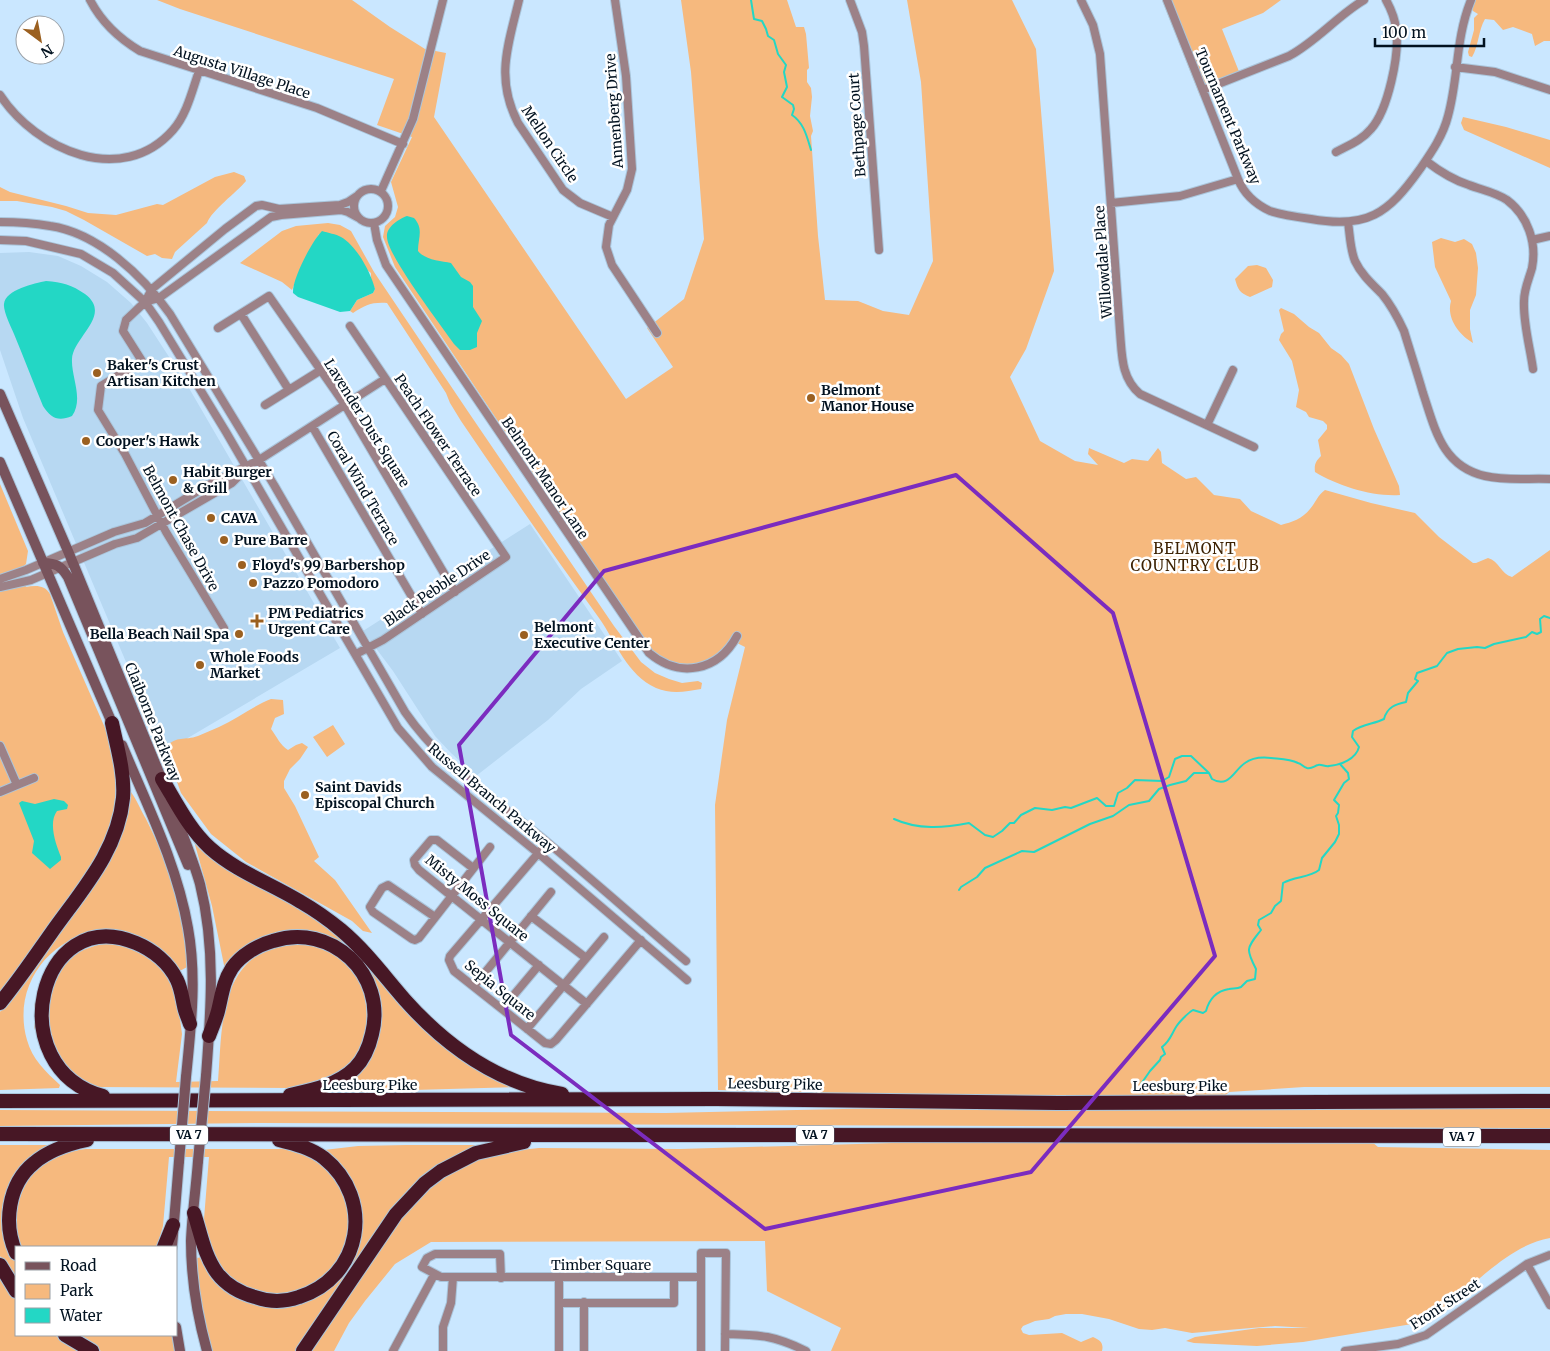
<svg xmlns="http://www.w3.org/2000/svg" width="1550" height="1351" viewBox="0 0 1550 1351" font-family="Merriweather,serif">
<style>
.built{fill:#b7d8f2}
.green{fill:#f6b97e}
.water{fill:#23d7c5}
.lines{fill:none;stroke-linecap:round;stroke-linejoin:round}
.stream{stroke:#23d7c5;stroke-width:2}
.street-casing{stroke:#aac5db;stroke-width:10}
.secondary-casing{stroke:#aac5db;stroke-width:12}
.highway-casing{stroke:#aac5db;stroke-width:16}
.street{stroke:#9c8187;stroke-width:8}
.secondary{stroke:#78535c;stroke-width:10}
.highway{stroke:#471725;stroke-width:14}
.secondary-bridge-casing{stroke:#aac5db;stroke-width:12;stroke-linecap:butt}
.secondary-bridge{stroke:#78535c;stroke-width:10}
.marked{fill:none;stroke:#7b2cbf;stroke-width:4;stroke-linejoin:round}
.poi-dot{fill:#9b6020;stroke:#fff;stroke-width:2}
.labels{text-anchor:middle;stroke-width:5;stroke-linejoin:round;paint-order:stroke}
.shield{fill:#fff;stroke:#4e5963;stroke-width:1}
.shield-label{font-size:12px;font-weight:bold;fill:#021220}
.street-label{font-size:14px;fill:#021220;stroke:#fff}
.poi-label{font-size:14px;font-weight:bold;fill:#021220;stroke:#fff;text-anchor:start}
.neighbourhood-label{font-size:15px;letter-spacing:1px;fill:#3d2203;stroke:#fff}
</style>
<rect width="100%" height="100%" fill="#cae7ff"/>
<path class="built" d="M29 252 58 256 81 266 107 282 131 303 147 323 186 383 340 648 164 752 23 418 0 350V253Z
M530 524 622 661 581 689 548 720 476 776 451 753 435 736 393 671 363 631Z"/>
<path class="green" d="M157 0H352L390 27 425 49 446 53 434 117 626 399 673 367 647 328 684 299 704 239 691 72 681 0H787L796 27H804L806 34 809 68 807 70V82L811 88 812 97 810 116 813 131 811 136 818 236 825 300 858 301 883 311 909 315 933 261 921 82 907 0H1012L1036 49 1054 271 1026 349 1010 377 1040 441 1075 461 1098 465 1088 454 1089 448 1124 463 1132 459 1148 461 1158 448 1161 452 1162 463 1186 479 1196 477 1214 495 1240 499 1251 511 1281 525C1292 522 1302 519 1310 509 1316 502 1317 496 1325 490L1371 503 1415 513 1439 537 1473 563H1476L1488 558C1499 561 1501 574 1512 577L1550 550V1087H1304L1229 1092 1225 1096 779 1094 765 1091 718 1090 715 805 727 720 745 647 731 640C726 646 722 653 715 657 698 669 673 667 657 655 652 651 648 645 644 640L395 267 383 237 385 226 395 217 398 207 391 182 412 137 377 125 394 79 180 9Z
M1162 0H1281L1263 13 1222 29 1242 79 1200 96Z
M1468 0H1550V41H1544L1535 46 1532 34 1513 27 1503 30 1494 20 1485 19C1478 31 1479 45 1472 57L1469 56 1468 52 1474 30V18L1478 14 1473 11Z
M1463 117 1506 127 1550 140V168L1464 130 1461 123Z
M234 172 244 176 246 181C236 193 212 210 207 223L175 252 172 259 162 258 155 254 147 256 84 220 66 211 52 207 17 201H0V187L10 192 66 206 88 213 116 215 157 204 163 205 215 177Z
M328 223 340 225 351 231 374 272 469 413 614 626 641 662 655 673 669 679 682 683 698 681 702 683 701 689C685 692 670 694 656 688 627 675 616 642 599 618 552 553 506 487 461 421L450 403 446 393 387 303C372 302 365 305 353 313L350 311 357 300 373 293 375 289 371 280V273L319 234 302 266 292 290 282 282 240 263 282 231 296 226Z
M1441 238 1455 242 1464 239 1472 244 1476 253 1478 268 1476 295 1470 310V329L1473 343C1459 335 1446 318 1451 301L1435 267 1432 242Z
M1257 265 1266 268 1273 280 1272 287 1250 297C1240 293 1238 290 1235 279L1248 266Z
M1281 308 1294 314 1309 327 1319 333 1331 348 1341 355 1349 364 1374 429 1399 486 1400 495C1373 497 1338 486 1315 472 1314 464 1316 461 1321 456L1318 440 1327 429V425L1323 421 1309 417 1306 412 1296 407 1299 390 1292 361 1279 340 1281 334 1284 331 1279 310Z
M0 484 28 551 26 564 18 571 26 587C36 585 45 585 50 594L63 632 109 737 114 764 116 783 114 810 107 834 90 869 0 992Z
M271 699 283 700 284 714 275 718 271 729C277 737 280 745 288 750L296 745 302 743 308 747 300 759 290 769 284 781V788L295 806 319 857 314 861 335 880 372 933 363 931 352 921 246 862 211 834 181 793 168 757 166 747C177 735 184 741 198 736 205 733 212 730 219 727 237 719 253 706 271 699Z
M333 725 345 744 327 757 313 737Z
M131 792C137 800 141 811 146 819 169 865 187 915 187 967L178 972C167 963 143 940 133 936 123 931 110 931 99 932 47 938 12 988 27 1040 32 1059 46 1072 60 1085L59 1088 0 1090V1012L101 874 129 794Z
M194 841 298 905 344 938 406 1007 518 1087 344 1092 341 1090V1087L360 1073 372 1057 379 1035 381 1013 336 940 319 933 280 931 262 939 225 970 212 906Z
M290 942C312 943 322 945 340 958 344 961 349 964 352 968 368 988 372 1028 359 1052 354 1061 343 1071 334 1076 321 1083 305 1085 290 1088L92 1087 48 1060 41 1048 34 1027V1006L37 996 46 976 66 956 103 943 127 946 149 957 161 967 170 980 177 996 182 1034 176 1082 218 1081C222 1034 218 969 271 948 277 946 284 944 290 942Z
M890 1108 1550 1109V1128L265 1123 0 1126V1110L666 1113Z
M1372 1142 1378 1147 1550 1150V1238C1496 1248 1463 1306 1412 1324L1303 1342 1257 1346 1194 1343 1186 1341 1195 1337 1259 1328H1309L1275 1326 1192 1333 1165 1328 1152 1330 1139 1329 1109 1319 1082 1314H1066L1055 1316 1049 1319 1035 1321 1023 1326 1021 1329 1023 1333 1029 1335 1062 1333 1081 1342 1093 1337C1100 1340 1104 1343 1102 1351H831L841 1328 767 1291 765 1241 431 1242 395 1264 365 1301 349 1323 334 1351H309L406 1206 455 1168 487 1156 511 1151 539 1148 680 1149 892 1143Z
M0 1145H56L16 1180 10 1250 16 1263V1281L0 1256Z
M406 1145H493L435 1171 299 1351H211L198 1294 197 1258 202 1257 244 1299 318 1295 361 1226V1207L357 1195 348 1176 341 1166 324 1150 358 1146Z
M86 1149H285L313 1158 336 1177 350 1210 348 1243 328 1274 315 1285 287 1294H264L241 1285 229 1277 219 1265 206 1236 204 1219 209 1157H169L163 1226 157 1247H22C9 1222 19 1182 42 1165 56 1155 70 1151 86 1149Z
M0 1274 16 1299V1335H54L81 1351H0Z
M73 1335H172L176 1351H101Z"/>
<path class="water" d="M407 216 414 218C424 229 418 238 418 251 425 260 441 261 451 263L461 277 470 282 473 286V307L482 321 477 333V347L470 350H460L454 344C441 325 387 255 387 237 386 227 399 219 407 216Z
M322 231C328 233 336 234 341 237 357 246 371 273 375 289L373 293 357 300 350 311 340 312 298 297 293 293C292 279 312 241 322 231Z
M46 281C62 282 72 285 85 294 113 315 73 337 72 359 71 377 84 399 72 416 58 422 51 418 43 406 33 382 24 358 14 334 11 327 3 311 4 304 5 290 35 283 46 281Z
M54 799 64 801 68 805 67 809 57 811C48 823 56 845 61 857V860L50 869 32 853 34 841 19 803 22 801 35 804Z"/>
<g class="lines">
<path class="stream" d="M751 0 754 19 762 21 766 29 768 36 774 40 778 54 786 65 784 72 787 87 782 97 793 105 794 109 792 115C804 123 807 137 811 150
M894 819C918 830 944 828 969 823L985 835 993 837 1002 831 1010 823H1014L1021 815 1035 808 1052 810 1065 807 1071 808 1097 798 1106 806H1114L1118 793 1127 788 1135 780 1162 781 1169 777 1175 759 1182 756H1191L1209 773 1212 779C1229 789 1234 770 1245 763 1253 757 1262 757 1271 758 1280 759 1290 759 1298 763 1302 764 1303 767 1307 768 1312 769 1314 766 1318 765 1321 764 1326 767 1329 766 1341 765 1356 759 1359 747L1352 737 1353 731C1363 724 1374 724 1384 719 1387 707 1396 704 1406 702L1408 693 1418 681 1415 679 1417 673 1437 666 1447 653 1458 649 1477 647 1485 648 1494 644 1526 637 1532 632 1537 634 1541 632 1540 619 1544 616 1550 618
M959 890 961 887 977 877 985 868 1022 851 1034 852 1090 824 1113 816 1129 805 1149 801 1159 789 1170 785 1186 781 1194 773H1208
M1141 1084 1150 1071 1160 1060 1161 1057 1165 1054 1162 1047C1170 1041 1171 1035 1176 1027 1179 1022 1188 1013 1193 1010L1203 1013 1206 1011C1209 1000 1216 991 1229 989 1233 988 1237 989 1241 987L1247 981 1255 979 1256 969C1245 948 1247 948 1261 930L1258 925 1259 920 1271 913 1275 906 1281 901 1283 883C1295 876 1309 878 1319 870L1322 858 1335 842 1339 834V825L1336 816 1338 813 1339 805 1334 800 1344 783 1349 779 1348 773 1340 764"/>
<defs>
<path id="street" d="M90 0C102 23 118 38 140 51L317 108 403 144
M519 0C508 46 495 78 518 123L563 190 580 203 613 217
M615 0 626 76 632 169 627 190 609 225 606 247 612 265 657 333
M850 0 862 32 864 46 879 250
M1081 0 1093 25 1100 54 1120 332C1122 355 1121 378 1140 394L1254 447
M1167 0 1238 179C1244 194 1255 204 1270 211 1283 215 1297 217 1311 219 1367 229 1388 214 1420 169 1431 153 1443 136 1448 116 1459 76 1455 40 1471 0
M1455 67 1495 72 1550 90
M1203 90 1289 56C1317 41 1337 16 1364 0
M0 95C36 150 122 188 173 130 187 114 192 91 199 71
M1336 152C1349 145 1362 140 1371 129 1388 110 1400 54 1396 29 1395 19 1391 9 1386 0
M1426 161C1439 171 1453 180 1469 185 1482 190 1495 192 1507 200 1528 216 1537 243 1532 268 1529 279 1524 289 1524 301 1523 323 1530 347 1533 369
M354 206a17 17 0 1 1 34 0a17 17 0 1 1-34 0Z
M381 191 413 119 443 0
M1111 203 1180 196 1238 179
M0 222C17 222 33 223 50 226 98 233 143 276 170 314L274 485 405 712C442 766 497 801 547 842 594 881 640 922 686 961
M1348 222C1350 235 1350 249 1355 261 1361 274 1372 284 1382 294 1391 305 1398 318 1404 331 1410 351 1417 372 1423 393 1435 429 1442 466 1485 476 1506 481 1529 478 1550 479
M374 223 377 240 386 265 649 653C680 679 718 671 737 636
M0 240 26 241 81 254 113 273 145 302 159 322 226 432 398 728 432 767 538 853 687 980
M1532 240 1550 236
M145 302 159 298 271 217 281 215 341 210 348 212 359 218
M241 314 289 390
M350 326 506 557 383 640 356 654
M218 328 269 296 345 405 455 592
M265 405 321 370
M1207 425 1233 370
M312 426 422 614
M0 579 26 570 114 532 145 523 208 485 259 460 385 379
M0 587 31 580 115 544 137 538 232 483 246 469
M224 628 166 532 125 454 98 410 101 386 142 361 123 331 126 320 145 302 152 289 225 229 256 206 262 205 279 209 340 205 348 202 357 196
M0 746 17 785
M0 792 34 778
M547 843 450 956 449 960 454 971 545 1043 551 1044 556 1040 641 940
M473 868 437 840H431L414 860 415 865 419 870 587 1004
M531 916 586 958
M435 917 388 885 382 888 370 907 373 912 412 939 415 940 419 938 490 847
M474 986 551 892
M502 1009 539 965
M527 1029 604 937
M1527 1264 1550 1305
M501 1278 500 1254H435L427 1258 422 1267 441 1277H701
M559 1303H674V1277
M725 1334C761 1335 773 1335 806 1351
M393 1351 434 1275
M443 1351V1327L451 1303 453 1277
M559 1351V1277
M584 1351V1302
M701 1351V1253H726L725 1351
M1345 1351 1398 1344 1426 1335 1527 1264 1550 1255"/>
<path id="secondary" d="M0 394 68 551 164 785
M0 462 115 730
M43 563C56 563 61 566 68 577L188 865
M122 745C147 805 177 864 188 928 197 977 191 1027 186 1077
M170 801C180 829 192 856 200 884 216 948 211 1011 206 1076
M198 1161C196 1188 192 1215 191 1241 191 1279 197 1315 207 1351
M172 1247 179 1161
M176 1327 180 1351"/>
<path id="highway" d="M162 779C176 802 189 829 210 848 237 872 270 883 301 902 315 910 329 920 341 930 366 951 384 976 405 1000 447 1047 500 1084 562 1094
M0 1003C19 980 35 956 52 932 81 891 118 851 123 798 125 773 117 747 112 723
M209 1036C212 1028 216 1019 218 1011 222 995 223 982 232 968 241 955 258 945 273 941 331 922 387 974 372 1034 369 1047 365 1058 355 1068 338 1085 313 1090 290 1095
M103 1096C0 1068 38 902 136 943 153 950 169 963 177 980 181 988 182 997 184 1006 185 1012 188 1018 190 1024
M0 1101 716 1099 1058 1103 1550 1101
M0 1134 1550 1136
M194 1213C201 1234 204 1255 217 1273 227 1286 240 1293 255 1297 269 1302 285 1302 299 1297 362 1277 375 1199 324 1158 311 1148 295 1144 279 1140
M164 1247 173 1225
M16 1253C3 1224 8 1184 34 1163 49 1150 68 1144 87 1140
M0 1265 16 1291
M65 1335 92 1351
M303 1351 396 1214 425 1183 441 1171 476 1153 524 1142"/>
</defs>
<use href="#street" class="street-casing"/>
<use href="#secondary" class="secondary-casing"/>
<use href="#highway" class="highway-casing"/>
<use href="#street" class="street"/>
<use href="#secondary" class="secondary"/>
<use href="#highway" class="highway"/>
<defs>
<path id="secondary-bridge" d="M179 1161 186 1077
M198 1161 206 1076"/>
</defs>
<use href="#secondary-bridge" class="secondary-bridge-casing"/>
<use href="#secondary-bridge" class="secondary-bridge"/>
</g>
<path class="marked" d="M956 475 1113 613 1215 956 1031 1172 765 1229 511 1035 459 745 604 571Z"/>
<g class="poi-dot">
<circle cx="97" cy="373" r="5"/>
<circle cx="811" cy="398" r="5"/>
<circle cx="86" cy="441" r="5"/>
<circle cx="173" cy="480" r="5"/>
<circle cx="211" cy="518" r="5"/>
<circle cx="224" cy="540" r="5"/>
<circle cx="242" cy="565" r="5"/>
<circle cx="253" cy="583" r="5"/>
<path d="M254.5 613.5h5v5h5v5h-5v5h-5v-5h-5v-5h5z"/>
<circle cx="239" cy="634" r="5"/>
<circle cx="524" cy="635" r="5"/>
<circle cx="200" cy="665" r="5"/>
<circle cx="305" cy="795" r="5"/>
</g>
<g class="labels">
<g class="shield">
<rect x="170" y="1125.5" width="38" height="19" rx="4"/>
<rect x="796" y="1125.5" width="38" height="19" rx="4"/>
<rect x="1443" y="1127.5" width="38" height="19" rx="4"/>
</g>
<g class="shield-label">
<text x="189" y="1139">VA 7</text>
<text x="815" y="1139">VA 7</text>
<text x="1462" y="1141">VA 7</text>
</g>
<g class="street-label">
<text transform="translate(242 72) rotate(18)" y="5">Augusta Village Place</text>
<text transform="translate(614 111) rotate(-94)" y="5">Annenberg Drive</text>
<text transform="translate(1228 116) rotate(67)" y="5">Tournament Parkway</text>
<text transform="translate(857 125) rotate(-94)" y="5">Bethpage Court</text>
<text transform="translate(550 144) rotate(56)" y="5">Mellon Circle</text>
<text transform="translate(1103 262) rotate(-94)" y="5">Willowdale Place</text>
<text transform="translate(367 423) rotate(58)" y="5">Lavender Dust Square</text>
<text transform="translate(438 435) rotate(56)" y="5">Peach Flower Terrace</text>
<text transform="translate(545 478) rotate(56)" y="5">Belmont Manor Lane</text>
<text transform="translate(363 488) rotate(60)" y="5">Coral Wind Terrace</text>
<text transform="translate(181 528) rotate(61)" y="5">Belmont Chase Drive</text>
<text transform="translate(437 588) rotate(-34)" y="5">Black Pebble Drive</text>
<text transform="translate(153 722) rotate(68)" y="5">Claiborne Parkway</text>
<text transform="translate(492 798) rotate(40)" y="5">Russell Branch Parkway</text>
<text transform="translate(477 898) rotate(39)" y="5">Misty Moss Square</text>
<text transform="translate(500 990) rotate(39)" y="5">Sepia Square</text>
<text transform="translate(775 1084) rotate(1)" y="5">Leesburg Pike</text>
<text x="370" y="1090">Leesburg Pike</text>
<text x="1180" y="1091">Leesburg Pike</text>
<text x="601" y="1270">Timber Square</text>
<text transform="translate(1445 1304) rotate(-33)" y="5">Front Street</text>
</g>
<g class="poi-label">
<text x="107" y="370">Baker's Crust<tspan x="107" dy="16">Artisan Kitchen</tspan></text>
<text x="821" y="395">Belmont<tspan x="821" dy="16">Manor House</tspan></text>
<text x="96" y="446">Cooper's Hawk</text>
<text x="183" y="477">Habit Burger<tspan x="183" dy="16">&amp; Grill</tspan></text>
<text x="221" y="523">CAVA</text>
<text x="234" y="545">Pure Barre</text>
<text x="252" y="570">Floyd's 99 Barbershop</text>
<text x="263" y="588">Pazzo Pomodoro</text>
<text x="268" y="618">PM Pediatrics<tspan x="268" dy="16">Urgent Care</tspan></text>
<text x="534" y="632">Belmont<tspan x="534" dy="16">Executive Center</tspan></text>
<text x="229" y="639" text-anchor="end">Bella Beach Nail Spa</text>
<text x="210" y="662">Whole Foods<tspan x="210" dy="16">Market</tspan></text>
<text x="315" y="792">Saint Davids<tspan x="315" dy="16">Episcopal Church</tspan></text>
</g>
<g class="neighbourhood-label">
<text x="1195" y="554">BELMONT<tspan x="1195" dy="17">COUNTRY CLUB</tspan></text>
</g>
</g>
<rect x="15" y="1246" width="162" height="90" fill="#ffffff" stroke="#9aa0a6"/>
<rect x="25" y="1262" width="25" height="8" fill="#78535c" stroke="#9aa0a6"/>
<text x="60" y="1271" font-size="15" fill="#021220">Road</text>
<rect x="25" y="1284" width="25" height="15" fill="#f6b97e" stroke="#9aa0a6"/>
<text x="60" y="1296" font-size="15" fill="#021220">Park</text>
<rect x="25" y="1308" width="25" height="15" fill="#23d7c5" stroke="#9aa0a6"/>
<text x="60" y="1321" font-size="15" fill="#021220">Water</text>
<g transform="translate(40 40) rotate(148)"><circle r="24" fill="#ffffff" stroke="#9aa0a6"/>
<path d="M0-4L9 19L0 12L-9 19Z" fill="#9b6020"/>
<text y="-8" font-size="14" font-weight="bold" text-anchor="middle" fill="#021220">N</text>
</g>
<path d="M1375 38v8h109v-8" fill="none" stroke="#021220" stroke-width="2.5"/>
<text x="1382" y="38" font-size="15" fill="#021220" stroke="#ffffff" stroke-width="4" paint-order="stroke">100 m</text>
</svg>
